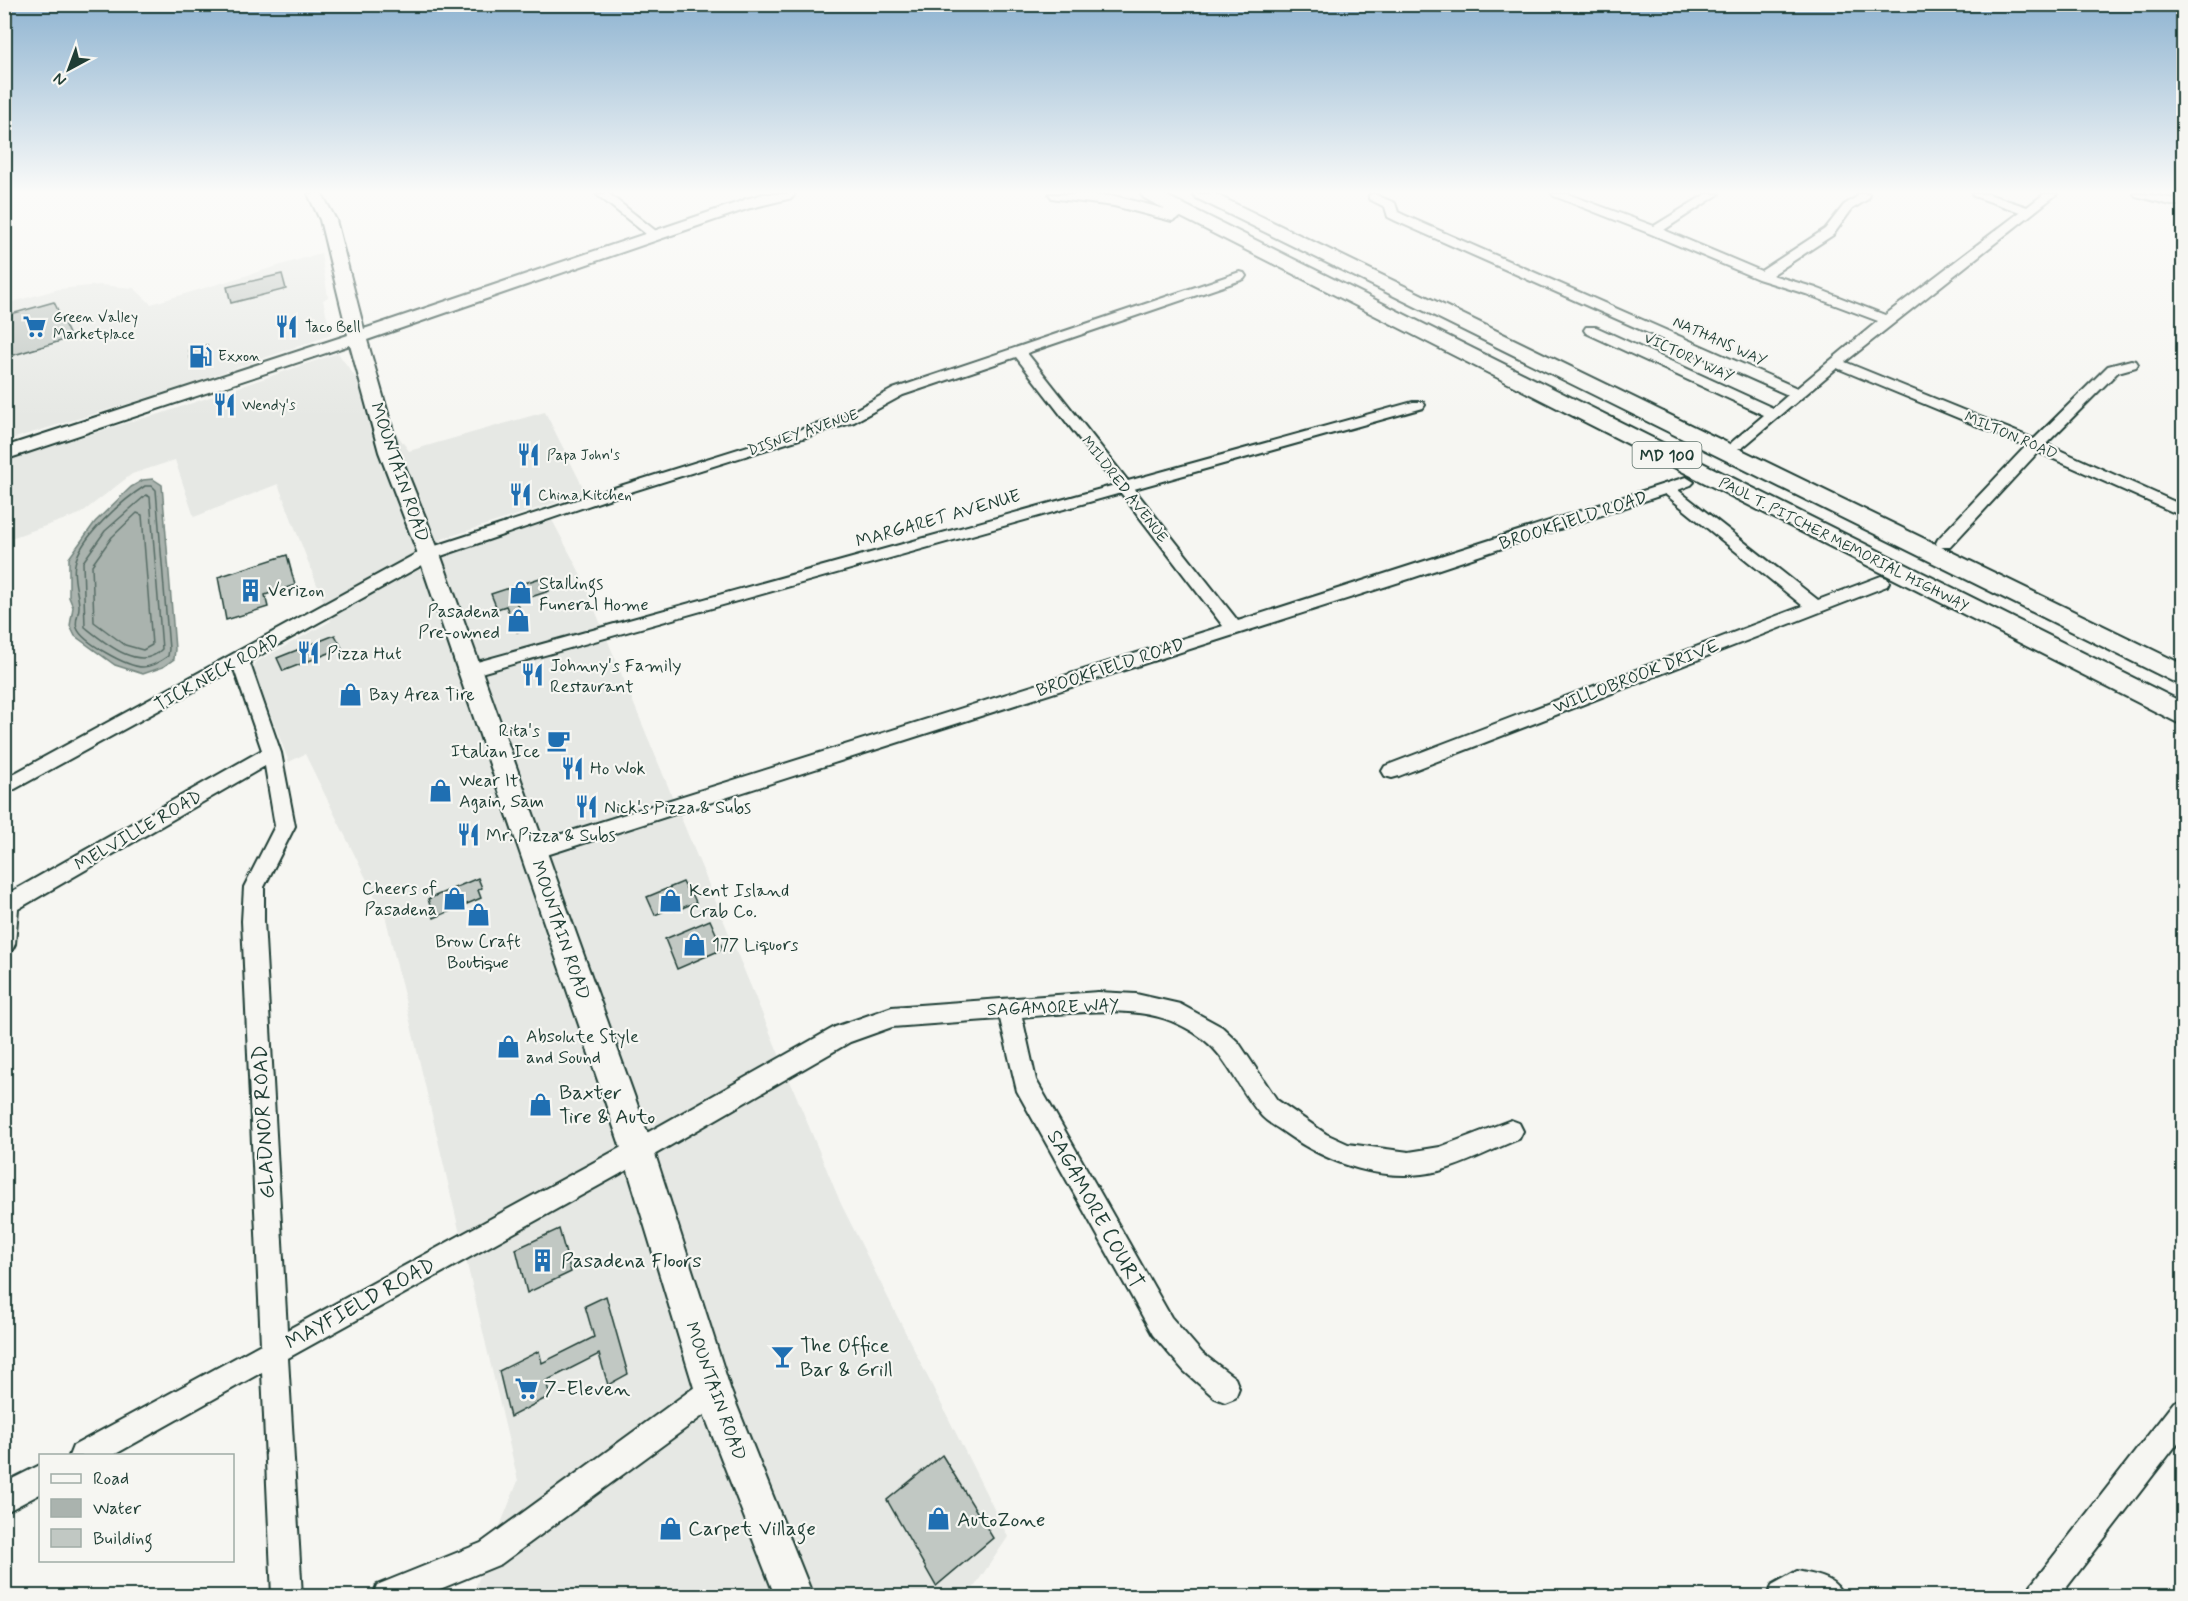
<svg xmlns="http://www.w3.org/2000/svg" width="2188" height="1601" viewBox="0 0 2188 1601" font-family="Mynerve,sans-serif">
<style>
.built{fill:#e6e8e4}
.water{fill:#aab3ae;stroke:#72847d;stroke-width:1.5}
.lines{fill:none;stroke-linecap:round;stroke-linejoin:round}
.shore{stroke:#576c65;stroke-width:1.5}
.building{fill:#c1c8c3;stroke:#1f3d34;stroke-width:1.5}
.minor-casing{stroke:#1f3d34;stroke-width:4}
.major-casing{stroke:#1f3d34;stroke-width:4}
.highway-casing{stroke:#1f3d34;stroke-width:4}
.minor{fill:#f6f6f2;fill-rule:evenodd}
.major{fill:#f6f6f2;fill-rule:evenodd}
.highway{fill:#f6f6f2;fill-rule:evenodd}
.labels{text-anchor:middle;stroke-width:4.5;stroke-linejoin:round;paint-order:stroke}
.far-poi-label{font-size:15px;fill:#1f3d34;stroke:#f6f6f2;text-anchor:start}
.far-street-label{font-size:15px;fill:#1f3d34;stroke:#f6f6f2}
.shield{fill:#f6f6f2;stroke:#60746d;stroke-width:1.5}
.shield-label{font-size:16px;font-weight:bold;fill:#1f3d34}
.street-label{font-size:18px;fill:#1f3d34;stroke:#f6f6f2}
.poi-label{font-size:18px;fill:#1f3d34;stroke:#f6f6f2;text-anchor:start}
.near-poi-label{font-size:21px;fill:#1f3d34;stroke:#f6f6f2;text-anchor:start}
.near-street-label{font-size:21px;fill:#1f3d34;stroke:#f6f6f2}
</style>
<rect width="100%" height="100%" fill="#f6f6f2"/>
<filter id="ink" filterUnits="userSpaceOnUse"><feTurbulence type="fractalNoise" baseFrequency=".0167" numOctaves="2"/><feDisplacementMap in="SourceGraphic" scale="12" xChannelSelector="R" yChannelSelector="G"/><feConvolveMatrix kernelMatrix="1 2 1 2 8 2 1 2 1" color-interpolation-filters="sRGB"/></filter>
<g filter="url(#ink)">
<path class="built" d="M321 253 328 297 323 300 331 335 166 392 5 441V304L59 289 100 285 134 288 151 304Z
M338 353 409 451 545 412 586 493 442 539 446 551 551 518 578 569 841 1204 1008 1537 968 1596H472L518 1481 386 919 305 754 289 762 253 669 256 662 331 621 278 484 194 517 175 460 132 474 80 514 5 540 4 461 136 420 160 414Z"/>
<path class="water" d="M153 479 162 485 175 649 174 659 163 667 143 674 115 665 75 636 70 626 73 607 69 597V558L95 522 131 487 143 480Z"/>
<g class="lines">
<path class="shore" d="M145 486H152L156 490 169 649 168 656C161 661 152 667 143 667 127 667 82 642 77 628 74 620 80 612 79 605 78 591 72 578 75 564 80 537 123 500 145 486Z
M146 495 150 497 162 649C140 673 105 643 85 627L83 562 105 531Z
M137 513 142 515 152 645 143 650 125 645 94 622 92 565 112 537Z"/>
</g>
<path class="building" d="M282 274 286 289 231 303 227 287Z
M54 302 71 338 7 357 4 351V316Z
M207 345 210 363 192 368 189 349Z
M287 555 295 585 265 595 268 607 226 620 218 577Z
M543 577 549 591 516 602 527 628 517 632 506 606 497 609 491 594Z
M335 635 342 648 283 671 277 658Z
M478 878 482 888 478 890 481 898 434 918 428 899Z
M683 882 686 888 689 887 696 902 675 911 673 907 655 915 647 897Z
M710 920 723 949 677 969 665 939Z
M559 1229 571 1272 527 1293 516 1249Z
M606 1296 628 1374 608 1385 599 1354 546 1381 550 1396 510 1417 499 1371 539 1351 542 1363 594 1337 585 1306Z
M942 1455 993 1538 936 1586 887 1500Z"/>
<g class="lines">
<defs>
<path id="minor" d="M596 194H609L661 235 655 239 651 238Z
M1374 194 1395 203 1398 212 1404 215 1797 388 1878 321 1806 294 1758 279 1651 234 1554 196 1552 194H1568L1654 226 1706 194H1719L1664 230 1761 271 1825 229 1844 205 1858 196 1857 194H1869L1868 199 1852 209 1833 235 1772 275 1816 288 1885 315 2020 212 1974 196 1972 194H1988L2027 207 2044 194H2057L1845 362 2034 439 2108 366 2131 360 2136 361 2138 364 2136 367 2118 372 2046 444 2184 506V517L2038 452 1950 547H1938L1936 543 1938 539 2026 446 1837 368 1742 448H1732L1730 445 1732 442 1764 415 1586 333 1584 330 1586 327H1596L1773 408 1788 395 1396 221 1388 217 1385 207 1369 199V195Z
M2134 194C2151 193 2167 199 2184 199V205H2171L2136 196Z
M1240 272 1244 273 1246 276 1244 279 1027 353 1128 481 1413 402H1423L1425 405 1423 408 1134 489 1238 621 1686 477 1694 482 1691 485 1678 490 1818 600 1881 576 1887 578 1889 582 1887 586 1399 776 1392 778 1385 776 1382 771 1385 766 1803 606 1665 494 1412 578 534 859 527 857 524 851 527 845 1223 626 1121 493 470 676 464 674 461 670 464 666 470 664 1115 485 1016 357 903 395 854 422 608 499 435 558 249 661 281 753 295 826 264 887V921L287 1330 629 1143 835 1027 892 1007 1098 992 1136 994 1180 1004 1222 1027 1239 1043 1277 1100 1326 1134 1348 1144 1409 1152 1440 1147 1511 1120 1519 1123 1523 1131 1519 1139C1493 1149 1466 1164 1439 1171 1385 1184 1329 1164 1285 1133 1277 1127 1266 1122 1260 1114 1227 1074 1226 1043 1171 1021 1127 1004 1067 1014 1022 1017L1036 1080 1171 1317 1202 1353 1235 1378 1239 1388 1235 1398 1225 1402 1215 1398 1184 1371 1153 1335 1017 1091 1000 1019 892 1027 850 1042 647 1159 288 1358 302 1596H272L262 1372 112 1456H69L73 1446 261 1344 242 921 244 887 275 826 265 766 18 909 15 944 12 950 4 953V896L262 750 234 669 4 795V779L423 550 598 493 844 416 893 389Z
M713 1377 723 1381 727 1391 723 1401 501 1564 423 1596H373L377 1585 481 1543 703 1381Z
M2184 1398V1435L2060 1596H2027L2031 1585 2174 1402Z
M40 1465V1494L4 1513V1483Z
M1797 1571C1816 1575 1836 1577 1843 1596H1768L1772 1585Z"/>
<path id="major" d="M308 194H322L336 220 364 329 763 194H785L782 197 367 340 399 452 440 554 654 1151 731 1391 813 1596H775L695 1391 622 1151 418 554 379 452 350 345 4 460V447L348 335 320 220Z"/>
<path id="highway" d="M766 194H795L792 198 751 208 745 207 742 203 745 199Z
M1049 194 1115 196 1165 209 1144 198 1141 194H1163L2184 703V726L1181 217 1172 221 1114 206 1058 199 1052 198Z
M1193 194H1215L2184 665V687L1196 198Z"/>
</defs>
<use href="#minor" class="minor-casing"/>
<use href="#major" class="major-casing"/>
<use href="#highway" class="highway-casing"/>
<use href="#minor" class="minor"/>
<use href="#major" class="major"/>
<use href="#highway" class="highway"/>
</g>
</g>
<linearGradient id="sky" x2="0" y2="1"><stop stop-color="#8fb4d1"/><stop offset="0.46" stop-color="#fbfbf9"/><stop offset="1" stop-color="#fbfbf9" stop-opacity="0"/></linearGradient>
<rect width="2188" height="418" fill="url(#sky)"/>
<defs>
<symbol id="supermarket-bare" viewBox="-9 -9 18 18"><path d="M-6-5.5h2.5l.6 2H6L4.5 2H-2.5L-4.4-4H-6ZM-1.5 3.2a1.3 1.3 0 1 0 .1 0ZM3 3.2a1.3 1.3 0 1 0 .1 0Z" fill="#1f6fb2" stroke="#f6f6f2" stroke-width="2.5" paint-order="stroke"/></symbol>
<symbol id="restaurant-bare" viewBox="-9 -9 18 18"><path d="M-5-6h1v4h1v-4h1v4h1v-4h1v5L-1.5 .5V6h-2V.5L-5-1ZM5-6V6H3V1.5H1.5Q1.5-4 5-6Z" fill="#1f6fb2" stroke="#f6f6f2" stroke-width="2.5" paint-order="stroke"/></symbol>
<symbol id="fuel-bare" viewBox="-9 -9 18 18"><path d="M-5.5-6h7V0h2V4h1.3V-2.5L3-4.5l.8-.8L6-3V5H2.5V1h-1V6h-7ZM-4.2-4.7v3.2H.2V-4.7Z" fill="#1f6fb2" stroke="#f6f6f2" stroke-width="2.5" paint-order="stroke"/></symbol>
<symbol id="building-bare" viewBox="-9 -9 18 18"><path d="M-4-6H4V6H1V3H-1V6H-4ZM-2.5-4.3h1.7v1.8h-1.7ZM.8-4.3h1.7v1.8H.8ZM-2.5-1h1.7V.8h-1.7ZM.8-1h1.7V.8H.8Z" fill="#1f6fb2" stroke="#f6f6f2" stroke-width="2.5" paint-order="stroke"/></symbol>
<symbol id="shop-bare" viewBox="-9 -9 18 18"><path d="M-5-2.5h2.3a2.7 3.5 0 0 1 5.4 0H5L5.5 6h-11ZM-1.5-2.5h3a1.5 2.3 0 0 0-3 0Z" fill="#1f6fb2" stroke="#f6f6f2" stroke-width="2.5" paint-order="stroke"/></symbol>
<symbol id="cafe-bare" viewBox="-9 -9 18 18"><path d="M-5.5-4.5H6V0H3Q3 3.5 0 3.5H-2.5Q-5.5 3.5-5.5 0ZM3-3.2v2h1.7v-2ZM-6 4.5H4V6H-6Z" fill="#1f6fb2" stroke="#f6f6f2" stroke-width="2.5" paint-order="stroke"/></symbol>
<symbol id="bar-bare" viewBox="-9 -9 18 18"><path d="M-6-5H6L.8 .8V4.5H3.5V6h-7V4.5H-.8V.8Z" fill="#1f6fb2" stroke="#f6f6f2" stroke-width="2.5" paint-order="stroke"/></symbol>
</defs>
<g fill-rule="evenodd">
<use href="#supermarket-bare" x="18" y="310" width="33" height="33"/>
<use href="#restaurant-bare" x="270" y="310" width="33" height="33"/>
<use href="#fuel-bare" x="184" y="340" width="33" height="33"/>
<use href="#restaurant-bare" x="208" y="388" width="33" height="33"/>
<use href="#restaurant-bare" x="512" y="438" width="33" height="33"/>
<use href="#restaurant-bare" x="504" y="478" width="33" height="33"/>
<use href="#building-bare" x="234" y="574" width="33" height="33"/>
<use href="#shop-bare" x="504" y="576" width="33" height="33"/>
<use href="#shop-bare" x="502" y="604" width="33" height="33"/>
<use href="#restaurant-bare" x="292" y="636" width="33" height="33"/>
<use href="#restaurant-bare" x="516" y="658" width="33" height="33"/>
<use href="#shop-bare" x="334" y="678" width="33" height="33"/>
<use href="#cafe-bare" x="542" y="724" width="33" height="33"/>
<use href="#restaurant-bare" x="556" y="752" width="33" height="33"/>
<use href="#shop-bare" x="424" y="774" width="33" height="33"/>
<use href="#restaurant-bare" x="570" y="790" width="33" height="33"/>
<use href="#restaurant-bare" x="452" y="818" width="33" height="33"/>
<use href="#shop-bare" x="438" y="882" width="33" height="33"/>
<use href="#shop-bare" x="654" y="884" width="33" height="33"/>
<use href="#shop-bare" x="462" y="898" width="33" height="33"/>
<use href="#shop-bare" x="678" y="928" width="33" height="33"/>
<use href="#shop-bare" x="492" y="1030" width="33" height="33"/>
<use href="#shop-bare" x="524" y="1088" width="33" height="33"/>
<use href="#building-bare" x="526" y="1244" width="33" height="33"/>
<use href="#bar-bare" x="766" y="1340" width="33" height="33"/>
<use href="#supermarket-bare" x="510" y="1372" width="33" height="33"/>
<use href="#shop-bare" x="922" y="1502" width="33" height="33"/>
<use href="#shop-bare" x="654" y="1512" width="33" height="33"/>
</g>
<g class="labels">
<g class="far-poi-label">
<text x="53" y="322">Green Valley<tspan x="53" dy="17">Marketplace</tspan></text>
<text x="305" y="332">Taco Bell</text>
<text x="218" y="361">Exxon</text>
<text x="242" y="410">Wendy's</text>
<text x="547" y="460">Papa John's</text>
<text x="538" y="500">China Kitchen</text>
</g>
<g class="far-street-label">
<text transform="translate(1720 341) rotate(24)" y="5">NATHANS WAY</text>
<text transform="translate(1689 357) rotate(25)" y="5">VICTORY WAY</text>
<text transform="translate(803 432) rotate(-19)" y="5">DISNEY AVENUE</text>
<text transform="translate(2011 435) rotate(23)" y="5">MILTON ROAD</text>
<text transform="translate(1125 489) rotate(52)" y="5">MILDRED AVENUE</text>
<text transform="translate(1844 544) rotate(27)" y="5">PAUL T. PITCHER MEMORIAL HIGHWAY</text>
</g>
<rect class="shield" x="1632.5" y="442" width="69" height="26" rx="4.5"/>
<g class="shield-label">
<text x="1667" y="461">MD 100</text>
</g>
<g class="street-label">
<text transform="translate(400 472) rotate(71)" y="6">MOUNTAIN ROAD</text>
<text transform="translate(938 518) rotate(-16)" y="6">MARGARET AVENUE</text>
<text transform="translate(1573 520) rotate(-18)" y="6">BROOKFIELD ROAD</text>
<text transform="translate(1110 667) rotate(-18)" y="6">BROOKFIELD ROAD</text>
<text transform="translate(217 672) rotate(-29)" y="6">TICK NECK ROAD</text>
<text transform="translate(1636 676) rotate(-21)" y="6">WILLOBROOK DRIVE</text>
<text transform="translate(138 830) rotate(-30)" y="6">MELVILLE ROAD</text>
<text transform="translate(561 930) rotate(71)" y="6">MOUNTAIN ROAD</text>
<text transform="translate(1053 1007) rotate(-2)" y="6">SAGAMORE WAY</text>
<text transform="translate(716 1391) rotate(70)" y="6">MOUNTAIN ROAD</text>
</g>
<g class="poi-label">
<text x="539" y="589">Stallings<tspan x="539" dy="21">Funeral Home</tspan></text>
<text x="268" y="596">Verizon</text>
<text x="500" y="617" text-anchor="end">Pasadena<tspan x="500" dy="21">Pre-owned</tspan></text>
<text x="327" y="659">Pizza Hut</text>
<text x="550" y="671">Johnny's Family<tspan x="550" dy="21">Restaurant</tspan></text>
<text x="369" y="700">Bay Area Tire</text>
<text x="540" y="736" text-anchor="end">Rita's<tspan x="540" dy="21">Italian Ice</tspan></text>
<text x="590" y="774">Ho Wok</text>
<text x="459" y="786">Wear It<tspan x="459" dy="21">Again, Sam</tspan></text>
<text x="604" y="813">Nick's Pizza &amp; Subs</text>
<text x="486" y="841">Mr. Pizza &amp; Subs</text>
<text x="437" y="894" text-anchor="end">Cheers of<tspan x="437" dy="21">Pasadena</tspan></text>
<text x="689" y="896">Kent Island<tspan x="689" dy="21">Crab Co.</tspan></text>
<text x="478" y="947" text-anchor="middle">Brow Craft<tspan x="478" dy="21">Boutique</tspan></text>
<text x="712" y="950">177 Liquors</text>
<text x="526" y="1042">Absolute Style<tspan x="526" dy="21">and Sound</tspan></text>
</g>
<g class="near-poi-label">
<text x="559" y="1099">Baxter<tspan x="559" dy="24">Tire &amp; Auto</tspan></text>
<text x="561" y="1267">Pasadena Floors</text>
<text x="800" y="1352">The Office<tspan x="800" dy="24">Bar &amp; Grill</tspan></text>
<text x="544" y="1395">7-Eleven</text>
<text x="957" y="1526">AutoZone</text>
<text x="688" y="1535">Carpet Village</text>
</g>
<g class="near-street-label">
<text transform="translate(263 1122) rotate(-93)" y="7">GLADNOR ROAD</text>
<text transform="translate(1096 1209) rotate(61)" y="7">SAGAMORE COURT</text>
<text transform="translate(360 1303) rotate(-29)" y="7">MAYFIELD ROAD</text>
</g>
</g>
<rect width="2188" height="1601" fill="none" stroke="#f6f6f2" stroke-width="24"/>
<rect x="12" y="12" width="2164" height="1577" fill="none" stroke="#1f3d34" stroke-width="2" filter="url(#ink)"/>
<rect x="39" y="1454" width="195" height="108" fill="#f6f6f2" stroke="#a0aca6" stroke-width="1.5"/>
<rect x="51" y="1474" width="30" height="9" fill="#f6f6f2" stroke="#a0aca6" stroke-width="1.5"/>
<text x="93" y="1484" font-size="18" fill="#1f3d34">Road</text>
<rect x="51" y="1499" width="30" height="18" fill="#aab3ae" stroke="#a0aca6" stroke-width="1.5"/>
<text x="93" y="1514" font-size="18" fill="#1f3d34">Water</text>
<rect x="51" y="1529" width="30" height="18" fill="#c1c8c3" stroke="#a0aca6" stroke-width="1.5"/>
<text x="93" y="1544" font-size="18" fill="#1f3d34">Building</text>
<g transform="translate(69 69) rotate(221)" stroke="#f6f6f2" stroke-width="4.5" paint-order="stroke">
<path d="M0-4.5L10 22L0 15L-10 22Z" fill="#1f3d34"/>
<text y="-9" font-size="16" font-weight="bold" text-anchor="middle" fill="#1f3d34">N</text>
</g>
</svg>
